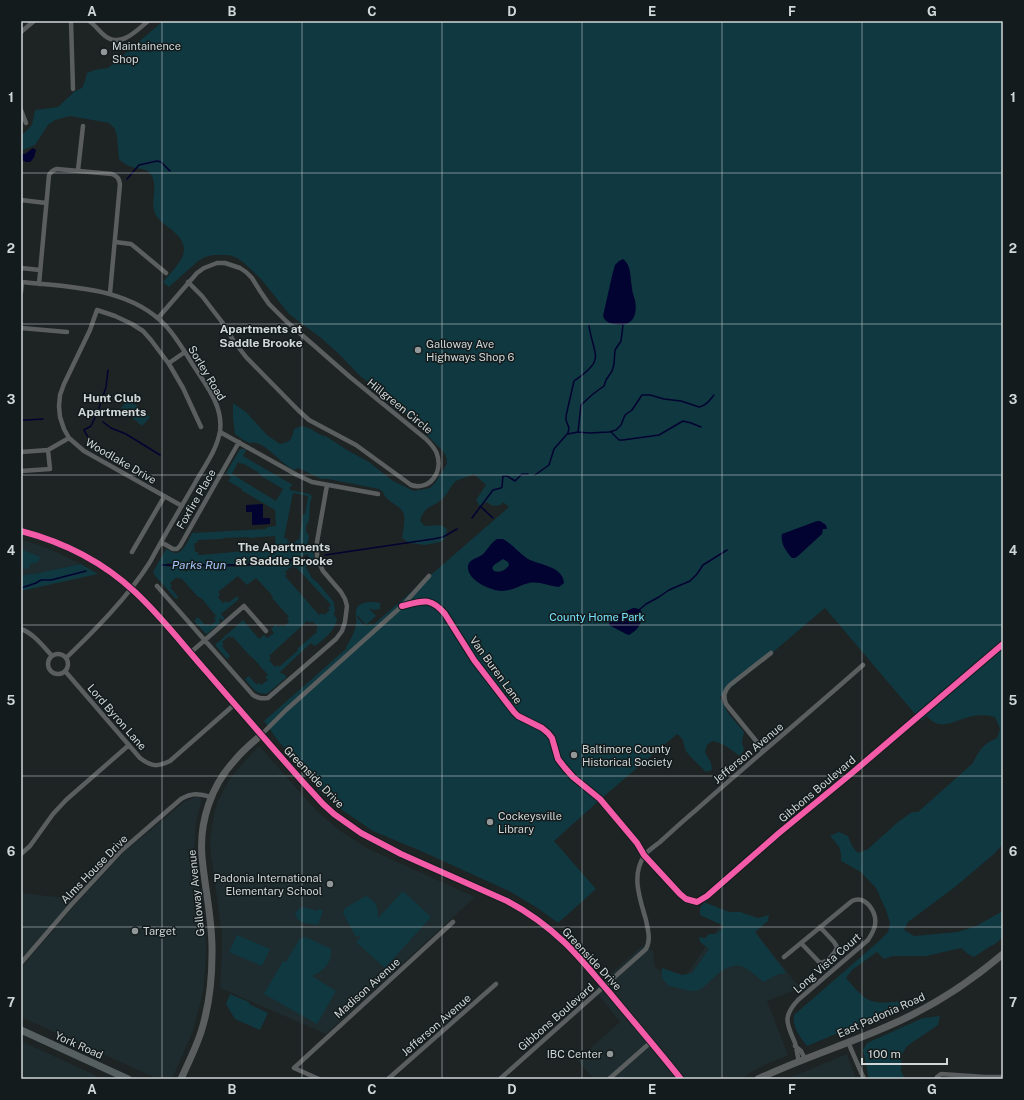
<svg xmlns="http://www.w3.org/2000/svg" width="1024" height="1100" viewBox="0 0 1024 1100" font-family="'Public Sans',sans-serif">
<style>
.built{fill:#1e2c2f}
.green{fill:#103840;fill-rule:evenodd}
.water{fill:#030331;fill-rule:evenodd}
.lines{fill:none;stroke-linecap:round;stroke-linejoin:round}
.stream{stroke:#030331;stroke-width:1.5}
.street{stroke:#5a5e5e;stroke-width:4.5}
.secondary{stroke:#5a5e5e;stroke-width:7}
.primary{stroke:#566060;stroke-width:7}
.cycleway-casing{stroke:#131b1c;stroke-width:8}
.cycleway{stroke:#f35aa7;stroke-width:6}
.grid{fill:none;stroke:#d1d6d7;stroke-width:1;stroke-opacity:0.55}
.poi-dot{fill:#929798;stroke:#131b1c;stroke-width:1.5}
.labels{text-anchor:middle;stroke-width:3;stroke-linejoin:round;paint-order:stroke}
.poi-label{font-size:11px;fill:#d1d6d7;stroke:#131b1c;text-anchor:start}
.street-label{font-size:11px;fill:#d1d6d7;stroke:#131b1c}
.park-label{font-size:11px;fill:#76e2fb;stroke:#131b1c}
.neighbourhood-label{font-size:12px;font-weight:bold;fill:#d1d6d7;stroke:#131b1c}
.water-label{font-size:12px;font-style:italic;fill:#a4c5f7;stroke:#131b1c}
.neatline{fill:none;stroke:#d1d6d7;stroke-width:1.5}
.grid-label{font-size:13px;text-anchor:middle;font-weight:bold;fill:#d1d6d7}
</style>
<rect width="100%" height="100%" fill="#1e2324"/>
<path class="built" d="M21 540 36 544 54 551 81 564 33 574 21 575Z
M258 747 261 748 315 809 339 830 367 848 395 861 475 897 326 1034 220 988 222 951V934L211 855 210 841 212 828 214 813 218 801 229 780 245 761Z
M197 797 200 798 202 800 196 821 194 855 205 926 206 950 205 971 203 992 193 1031 172 1079H158L21 1017V968L74 906 123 853 184 802 193 798Z
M21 893 74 899 21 959Z
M727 915 745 919 800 988 767 1001 788 1055 758 1068 741 1079H594L577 1060 620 1022 594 989 643 945 653 951 655 967 670 977 681 983Z
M21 1041 82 1069 103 1079H21Z
M847 1054 856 1079H787Z"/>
<path class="green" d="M163 21H1003V844L994 854 955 887 908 922 904 930 914 936 958 932 976 926 1003 911V937L995 944 989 947 974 957 968 954 961 948 926 956H893L884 959 877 952 852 970 846 978C851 984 862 997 869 1000 875 1003 885 1003 892 1002 897 1002 902 999 907 1002L893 1010 807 1046C800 1037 792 1027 794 1015L878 942 888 932 890 923 886 910 876 888 861 872 841 861C842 848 838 845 830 836L839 832 848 836 852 846 858 853 868 849 898 822 912 812H918L973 763C979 750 983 744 997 738L1000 729 995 717C988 715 981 715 973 716 957 719 940 733 927 716L921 721 825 608 720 697 728 713 744 732 742 742 744 750 740 756C729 749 725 743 712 741L707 745 705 752 711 763 712 770 706 772C704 770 687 754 686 751 682 742 686 741 677 734L603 797 554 841 596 889 558 923 539 909 511 892 421 851 373 831 332 803 320 791 276 738 264 721 347 648 346 647C350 640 355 633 356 624 357 620 355 615 356 611 357 601 372 601 380 603V609L374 610 369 608 376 616 366 625 357 615V617L364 625 367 626 372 623V626L509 507 503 502 501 505 493 506 486 502 480 507 476 500 486 485 474 474C469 477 462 478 456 481 450 486 448 494 442 499 432 509 426 503 420 521L425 526 441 525 447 529 446 537 441 542 425 545 409 543 402 538C403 533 405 520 404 515 402 505 386 503 383 492L379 489 328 479H321L298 468 295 470C282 466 263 438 250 443L243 440 235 434 233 418V403L246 412 267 435 280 444C290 442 292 440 294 429L301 426 309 428 319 434 327 437 347 450 369 462 393 481 414 491 430 488 435 483 447 464 446 456 441 449 425 433 422 426 409 417 386 395 360 376 339 354 321 338 289 314 261 279 243 262 237 258 229 255H213L205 257 198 261 169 287 163 282C181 261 197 248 168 227 162 222 156 218 154 211 151 199 159 182 149 172 145 168 137 169 132 167 126 165 123 163 119 159L117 137 115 129 109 123 70 116 55 120 48 125 35 145 21 151V136L32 125 35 110 58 107 75 91 82 88 85 81 87 73 94 70 108 68Z
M129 399 150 417 142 426 121 408Z
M240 449H245L246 450 243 456 293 485 290 487V490L310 494 312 497 310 503 309 521 306 526V532L309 536 307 548H313L314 559 316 565 310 566 308 565 306 567 312 578 317 582 334 602 335 610 334 615 337 619C335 631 324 639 315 646L311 643 280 672V673H282L287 677 268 693C257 697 251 686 245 679L249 676 256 684 259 683 261 685 268 680 265 677 268 675 253 658 250 656 233 637 231 638 229 636 222 642 224 644 222 646 230 656 227 659 215 645 243 620 259 639 264 635 267 638 274 633 271 629 276 624 278 627 281 625 283 627 289 622 287 619 289 617 272 598 273 597 271 595V594L256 578 247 585 238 576 218 592 220 594 218 597 223 603 226 601 228 603 237 596 239 599 221 614 225 619 223 621 222 619H219L220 623 208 633 206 634 194 621 198 617 205 625 208 624 210 626 216 621 214 618 216 616 202 599 199 597H198L181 578 179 579 177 577 170 583 172 586 170 587 178 597 176 599 156 577 153 572 166 549C169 550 172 553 175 553 183 554 189 539 192 533L266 529 267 527 276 526 275 510 241 490 242 489 228 481 231 477 226 473 239 451ZM238 462 241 464 242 463 258 472V473L261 475V476L283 489 276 501 232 474ZM293 493 308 496 305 514H303L299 540H296L295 543 287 542 288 539 284 538ZM275 536 276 551 253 552V551C234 551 218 554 198 555V552H195L194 543H197L198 540 223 539V538L249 537V538ZM308 554 309 561C288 560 268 565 247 566 226 568 206 567 185 566L188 570 186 572 182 567H167L165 565 168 563C215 564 263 568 308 554ZM292 566 294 568 296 567 331 605 328 608 330 610 324 615 322 613 319 615 285 576 287 574 285 572ZM307 621 310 623 312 621 318 627 316 630 317 632 297 649 298 650 296 652 279 667 277 665 275 667 269 660 271 658 269 656Z
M21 549 40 557 38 562 31 564 28 569 21 568Z
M81 564 98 574 21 591V575L33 574Z
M403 891 431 917 385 968 356 942 362 935 356 937 343 913 345 908 366 896C377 902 378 907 378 918Z
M704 902 729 912H740L758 918 769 915 768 921 755 932 786 973 776 975 764 982C757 977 749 969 741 966 729 963 717 974 709 982 705 986 700 991 693 991 688 991 676 987 669 986L662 978V968L682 975 692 973 709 949 700 942 699 937 705 938 709 934H717L724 926 700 915V908Z
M304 907 316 911 319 909 323 911 318 925 304 923 297 919 295 914 298 909Z
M237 935 270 949 262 966 229 952Z
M306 937 331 949C332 963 324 971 312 976L336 991 317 1024 264 994 283 961 286 962 300 938Z
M230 994 249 1002V1004L268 1013 260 1030 235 1019 226 1004Z
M940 1016 938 1025 907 1046 902 1054 901 1071 905 1079H869L863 1050 867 1043 923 1018Z"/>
<path class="water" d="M33 148 36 150C35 155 34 159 30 162H26L22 160 21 154H25Z
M623 259C632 266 630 278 632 288 632 292 634 296 635 300 638 316 632 328 614 324 608 323 605 321 603 316L612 276 615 265 619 261Z
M263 504V518H270V524L252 525V512H246V505Z
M817 521H820L826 525 827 529H823L822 534 798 556 795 558H792C786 552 780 542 782 534Z
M497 539H503C512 544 519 553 528 559 539 565 563 566 564 583L559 587C549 586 539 581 529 583 520 585 512 591 502 591 491 591 466 580 468 566 469 559 478 558 482 555 488 550 490 543 497 539ZM503 559 508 562 509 565C506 570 500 573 494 571L492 568 494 565Z
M633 608C637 608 641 609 642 613 642 624 638 630 629 635L626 634 609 625 610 619 613 617Z"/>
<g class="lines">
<path class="stream" d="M127 179 139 165 157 161 161 162 170 171
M21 420H27L43 419
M103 422 111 428 126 434 160 455
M578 432 581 405 593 394 604 386 606 380 612 371 614 364 615 350 621 341 623 325
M611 432 619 440H623L659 435 683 421 691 423 701 427
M568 434 578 432 589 433 609 432 616 430 621 425 625 415 632 410 642 395H650L664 399 681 401 699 407C706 406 710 400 714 395
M101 448C93 443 88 439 84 430L91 426 98 411 106 387 108 370
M535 475 549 465 554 449 568 433 569 428 566 420V416L574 381C606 359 594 357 589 326
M480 506 493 518
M472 518 493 490 501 488 502 487 503 476H507L515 481 522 474H528
M325 555 433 539 443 537 457 529
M162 565H240L260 564 308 558
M21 588 36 583 41 580H51L86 571
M639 610 646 604 659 597 669 590 690 581 697 574 703 565 727 550"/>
<path class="street" d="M71 21 73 89
M89 21C95 25 99 31 105 36 121 48 136 31 148 21
M21 32 34 21
M21 110 26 123
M78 170 83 126
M21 200 46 203
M115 242 131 244 136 248 166 273
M21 268 40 270
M21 282C70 287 130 287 166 326 178 339 187 356 197 371 209 389 223 408 220 431 217 450 204 467 195 483 180 509 164 536 150 562 128 597 96 629 66 658
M39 284 49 175C51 171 53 170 57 169L112 174C117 176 119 178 120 184L110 293
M21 292 22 282
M158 318 197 273 204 268 217 263H225L240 268 246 272 252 278 260 291 269 304 286 321 350 377 426 439C431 444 435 448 437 454 443 472 430 491 411 485L356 445 309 420 298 410 246 357 233 340 222 322 202 296 188 282
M21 328 67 332
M169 363 185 352
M220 432 297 475 312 482 378 494
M21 452 48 450 69 438
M21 471 50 469 48 450
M182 506 84 451 69 438 64 429 60 417 59 406 60 395 64 384 90 330 97 310 115 316 132 324 143 331 151 340 169 364 183 388 201 427
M161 542 173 549H177L180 546 239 442
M132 552 164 497
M157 586 253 695C258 698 261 699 268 698L336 639 342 631 345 622 347 606 345 599 341 592 323 571 317 558V542L327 485
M402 606C422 601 430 596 445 614L474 660 514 712 518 716 542 728 548 733 552 738 558 759 565 768 573 777 600 799 637 843 644 855 680 894 686 899 697 902 707 896 779 833 852 773 1003 644
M21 629C33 633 43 646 52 656
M190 653 244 606 266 631
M48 664a10 10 0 1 1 20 0a10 10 0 1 1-20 0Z
M65 671 140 758C152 767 157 767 170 761L235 704
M261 735 286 710 402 606 429 576
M763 751 757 742 726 704C723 696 724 691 730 685L771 653
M21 854 30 846 53 814 66 800 129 745
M801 943 820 963C827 962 835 954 837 947L834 942 820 927
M784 957 852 901C866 894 877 913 875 925 874 931 871 935 868 940L798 1000C782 1017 787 1024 795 1043 797 1049 797 1055 799 1061
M21 963 71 905 121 851 181 799C193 792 199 794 211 797
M848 1042 864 1079
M795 1046 801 1051 805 1059
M937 1077 941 1074 985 1077H1003
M319 1079 294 1068 453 922
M388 1079 496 984
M500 1079 646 949C651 940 648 930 646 920 640 899 631 876 644 856 647 851 655 846 660 842 672 831 684 820 696 810 751 761 808 714 863 665
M609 1079 651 1042"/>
<path class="secondary" d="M21 531C63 542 103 562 135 592 161 616 183 645 206 671 238 708 270 745 302 781L323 804 334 814 361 833 401 854 507 901C528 912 547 926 564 942 580 957 594 975 609 992 633 1021 657 1049 681 1079
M181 1079C188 1063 196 1048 201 1032 209 1007 212 979 212 954 213 922 205 890 202 857 199 822 211 786 235 760 243 750 252 743 261 735
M758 1079C804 1057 852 1043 897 1022 935 1005 971 981 1003 954"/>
<path class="primary" d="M21 1030 128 1079"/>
<defs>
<path id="cycleway" d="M21 531C63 542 103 562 135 592 161 616 183 645 206 671 238 708 270 745 302 781L323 804 334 814 361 833 401 854 507 901C528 912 547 926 564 942 580 957 594 975 609 992 633 1021 657 1049 681 1079
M402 606C422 601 430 596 445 614L474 660 514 712 518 716 542 728 548 733 552 738 558 759 565 768 573 777 600 799 637 843 644 855 680 894 686 899 697 902 707 896 779 833 852 773 1003 644"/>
</defs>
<use href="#cycleway" class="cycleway-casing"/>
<use href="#cycleway" class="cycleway"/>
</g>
<path class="grid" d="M162 21V1079M302 21V1079M442 21V1079M582 21V1079M722 21V1079M862 21V1079M21 173H1003M21 324H1003M21 475H1003M21 625H1003M21 776H1003M21 927H1003"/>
<g class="poi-dot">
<circle cx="104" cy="52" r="4"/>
<circle cx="418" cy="350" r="4"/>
<circle cx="574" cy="755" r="4"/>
<circle cx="490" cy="822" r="4"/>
<circle cx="330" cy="884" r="4"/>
<circle cx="135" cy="931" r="4"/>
<circle cx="610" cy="1054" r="4"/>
</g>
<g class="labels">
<g class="poi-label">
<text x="112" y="50">Maintainence<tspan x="112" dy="13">Shop</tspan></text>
<text x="426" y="348">Galloway Ave<tspan x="426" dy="13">Highways Shop 6</tspan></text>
<text x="582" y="753">Baltimore County<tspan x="582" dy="13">Historical Society</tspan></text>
<text x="498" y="820">Cockeysville<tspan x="498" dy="13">Library</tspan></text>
<text x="322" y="882" text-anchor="end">Padonia International<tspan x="322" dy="13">Elementary School</tspan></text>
<text x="143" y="935">Target</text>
<text x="602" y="1058" text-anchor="end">IBC Center</text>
</g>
<g class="street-label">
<text transform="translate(207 373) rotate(59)" y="4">Sorley Road</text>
<text transform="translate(400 406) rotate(39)" y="4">Hillgreen Circle</text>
<text transform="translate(121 461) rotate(30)" y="4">Woodlake Drive</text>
<text transform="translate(196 499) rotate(-60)" y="4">Foxfire Place</text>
<text transform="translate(496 670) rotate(54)" y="4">Van Buren Lane</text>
<text transform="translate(117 717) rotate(49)" y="4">Lord Byron Lane</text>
<text transform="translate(748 753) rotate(-40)" y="4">Jefferson Avenue</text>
<text transform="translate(314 777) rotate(46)" y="4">Greenside Drive</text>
<text transform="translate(817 789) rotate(-40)" y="4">Gibbons Boulevard</text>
<text transform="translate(94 869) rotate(-46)" y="4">Alms House Drive</text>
<text transform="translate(196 893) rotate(-96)" y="4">Galloway Avenue</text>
<text transform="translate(592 959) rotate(47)" y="4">Greenside Drive</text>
<text transform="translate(827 963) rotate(-41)" y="4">Long Vista Court</text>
<text transform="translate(367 988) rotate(-42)" y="4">Madison Avenue</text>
<text transform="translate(881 1015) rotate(-24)" y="4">East Padonia Road</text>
<text transform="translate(556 1017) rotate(-41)" y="4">Gibbons Boulevard</text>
<text transform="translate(436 1025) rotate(-41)" y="4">Jefferson Avenue</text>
<text transform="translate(79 1045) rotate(24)" y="4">York Road</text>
</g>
<g class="park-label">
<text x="597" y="621">County Home Park</text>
</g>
<g class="neighbourhood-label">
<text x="261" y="333">Apartments at<tspan x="261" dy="14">Saddle Brooke</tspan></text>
<text x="112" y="402">Hunt Club<tspan x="112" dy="14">Apartments</tspan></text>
<text x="284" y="551">The Apartments<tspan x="284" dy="14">at Saddle Brooke</tspan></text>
</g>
<g class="water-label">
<text x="199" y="569">Parks Run</text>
</g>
</g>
<rect width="1024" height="1100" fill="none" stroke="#131b1c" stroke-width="44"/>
<path d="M862 1058v6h85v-6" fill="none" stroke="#d1d6d7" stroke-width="2"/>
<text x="868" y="1058" font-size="12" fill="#d1d6d7" stroke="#131b1c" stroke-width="3" paint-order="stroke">100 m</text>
<rect x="22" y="22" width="980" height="1056" class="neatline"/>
<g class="grid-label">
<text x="92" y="16">A</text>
<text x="232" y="16">B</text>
<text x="372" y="16">C</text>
<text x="512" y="16">D</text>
<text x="652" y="16">E</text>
<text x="792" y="16">F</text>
<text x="932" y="16">G</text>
<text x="11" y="102">1</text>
<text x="1013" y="102">1</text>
<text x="11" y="253">2</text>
<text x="1013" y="253">2</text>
<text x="11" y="404">3</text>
<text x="1013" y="404">3</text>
<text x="11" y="555">4</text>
<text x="1013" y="555">4</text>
<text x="11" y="705">5</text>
<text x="1013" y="705">5</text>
<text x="11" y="856">6</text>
<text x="1013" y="856">6</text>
<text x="11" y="1007">7</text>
<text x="1013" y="1007">7</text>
<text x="92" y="1094">A</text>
<text x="232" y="1094">B</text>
<text x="372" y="1094">C</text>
<text x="512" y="1094">D</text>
<text x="652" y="1094">E</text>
<text x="792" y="1094">F</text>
<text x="932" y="1094">G</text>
</g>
</svg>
